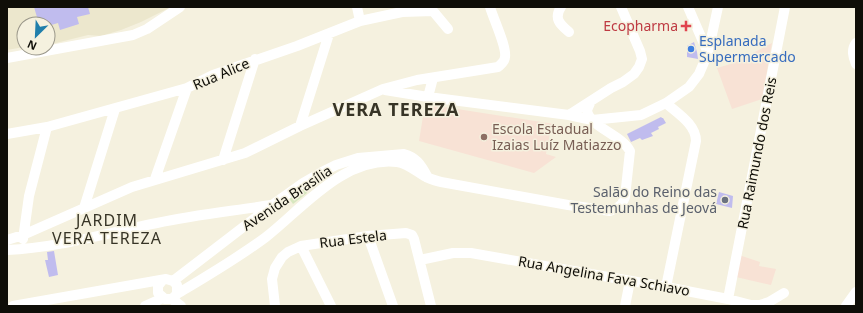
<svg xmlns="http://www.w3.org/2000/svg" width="863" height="313" viewBox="0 0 863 313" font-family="'Noto Sans',sans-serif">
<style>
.built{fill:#ece7cd}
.education{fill:#f8e2d5}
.green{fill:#d7e7bf}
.building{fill:#c0bcee}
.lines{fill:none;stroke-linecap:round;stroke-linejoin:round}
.minor{stroke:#fff;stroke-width:10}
.health-dot{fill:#e0444e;stroke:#f5f1df;stroke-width:1.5}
.shop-dot{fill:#3f7fe0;stroke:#f5f1df;stroke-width:1.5}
.education-dot{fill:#8d6e63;stroke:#f5f1df;stroke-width:1.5}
.worship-dot{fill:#6b7280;stroke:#f5f1df;stroke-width:1.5}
.labels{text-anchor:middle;stroke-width:3;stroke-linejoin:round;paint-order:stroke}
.health-label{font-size:14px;fill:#be3a42;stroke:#f5f1df;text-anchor:end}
.shop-label{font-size:14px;fill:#366cbe;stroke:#f5f1df;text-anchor:start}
.street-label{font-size:14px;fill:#0f0e08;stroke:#f5f1df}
.education-label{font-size:14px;fill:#785e54;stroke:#f5f1df;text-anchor:start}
.worship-label{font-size:14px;fill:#5b616d;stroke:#f5f1df;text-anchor:end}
.quarter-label{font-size:16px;letter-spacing:1px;fill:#373426;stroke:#f5f1df}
.district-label{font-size:18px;font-weight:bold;letter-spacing:1px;fill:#373426;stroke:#f5f1df}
</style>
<rect width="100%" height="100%" fill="#f5f1df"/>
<path class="built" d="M7 7H171L141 22 121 30 101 36 88 35 48 45V24H24V47L7 50Z"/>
<path class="education" d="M772 43 762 99 732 109 717 68 734 63Z
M425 104 554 124 553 133H550L546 154 556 157 534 173 419 141Z
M739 255 760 262 759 266 776 269 771 285 736 277Z"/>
<path class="green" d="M303 187 307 193 293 204 288 197Z"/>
<path class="building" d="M34 7H88L90 14 77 17 79 24 60 30 58 23 48 26V24H39Z
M694 42 697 52 698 59 687 57V46Z
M661 117 662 118H663L666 123 658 127 659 129 651 133 653 136 642 140 640 138 631 142 627 134Z
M719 192 733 196 732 208 716 204Z
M54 251 58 275 49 277 45 260H48L47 252Z"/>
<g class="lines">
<path class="minor" d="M357 7 360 21
M561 7C553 19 561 25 569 32
M688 7 708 53
M433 11 448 29
M856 43C851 50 853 57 856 64
M7 58 133 35 147 29 180 7
M385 90 428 97 569 115 592 120 641 115 666 103 689 87 699 74 708 53 718 7
M428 97 433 78
M569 115 611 88 623 82 634 74 639 67 642 59 640 51 621 7
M300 126 329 34
M7 134 47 127 187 88 213 75 297 46 360 21 402 12 433 11
M223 160 255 59
M155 179 187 88
M84 208 115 109
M368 236 393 306
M23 239 29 196 47 127
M7 240 23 235 132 187 245 153 300 126 383 89 417 80 498 67C501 64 505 62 505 57 507 47 493 18 490 7
M301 246 331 306
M7 250C57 248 107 233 157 223 194 215 233 211 271 205
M420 260 453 253H471L666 287 728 299 751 305H760L769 302 784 293
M173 281 272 205 303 183 322 172 336 165 358 158 404 154C416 157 421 165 427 176
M666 287 696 141C696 124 677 113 666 103
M177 294C207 276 238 258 266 237 303 208 344 156 397 162 407 163 417 172 426 177 431 179 436 181 441 182L568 205 610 211 617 208 622 204 625 197 630 151C621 134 589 127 587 110L591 101
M172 299 181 306
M728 299 785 7
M13 306 166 279 173 281 177 285V294L172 299H165L158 293V286L162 281
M145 306 163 298
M275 306 272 279 275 268 282 257 288 252 301 246 368 236 406 233 412 235 414 239 431 306
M625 306 630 281
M846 306 856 292"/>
</g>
<path class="health-dot" d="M684 20h4v4h4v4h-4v4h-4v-4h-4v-4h4z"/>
<circle class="shop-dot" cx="691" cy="49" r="4"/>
<circle class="education-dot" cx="484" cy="137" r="4"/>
<circle class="worship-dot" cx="725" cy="200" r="4"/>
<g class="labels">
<g class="health-label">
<text x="678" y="31">Ecopharma</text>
</g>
<g class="shop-label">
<text x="699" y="46">Esplanada<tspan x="699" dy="16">Supermercado</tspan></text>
</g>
<g class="street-label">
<text transform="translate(221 74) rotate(-23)" y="5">Rua Alice</text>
<text transform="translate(757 153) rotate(-79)" y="5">Rua Raimundo dos Reis</text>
<text transform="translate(287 198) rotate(-34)" y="5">Avenida Brasília</text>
<text transform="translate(353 239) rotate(-7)" y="5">Rua Estela</text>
<text transform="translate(604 276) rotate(10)" y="5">Rua Angelina Fava Schiavo</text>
</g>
<g class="education-label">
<text x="492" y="134">Escola Estadual<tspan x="492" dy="16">Izaias Luíz Matiazzo</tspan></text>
</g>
<g class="worship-label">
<text x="717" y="197">Salão do Reino das<tspan x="717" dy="16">Testemunhas de Jeová</tspan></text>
</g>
<g class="quarter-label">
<text x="107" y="226">JARDIM<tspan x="107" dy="18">VERA TEREZA</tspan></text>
</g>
<g class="district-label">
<text x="396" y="116">VERA TEREZA</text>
</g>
</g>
<rect width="863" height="313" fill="none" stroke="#0f0e08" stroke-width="16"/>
<g transform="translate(36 36) rotate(204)"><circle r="19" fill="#f5f1df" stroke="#999689"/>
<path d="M0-3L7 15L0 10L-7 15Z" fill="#207fab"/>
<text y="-6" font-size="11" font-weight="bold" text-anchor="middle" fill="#0f0e08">N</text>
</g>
</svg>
